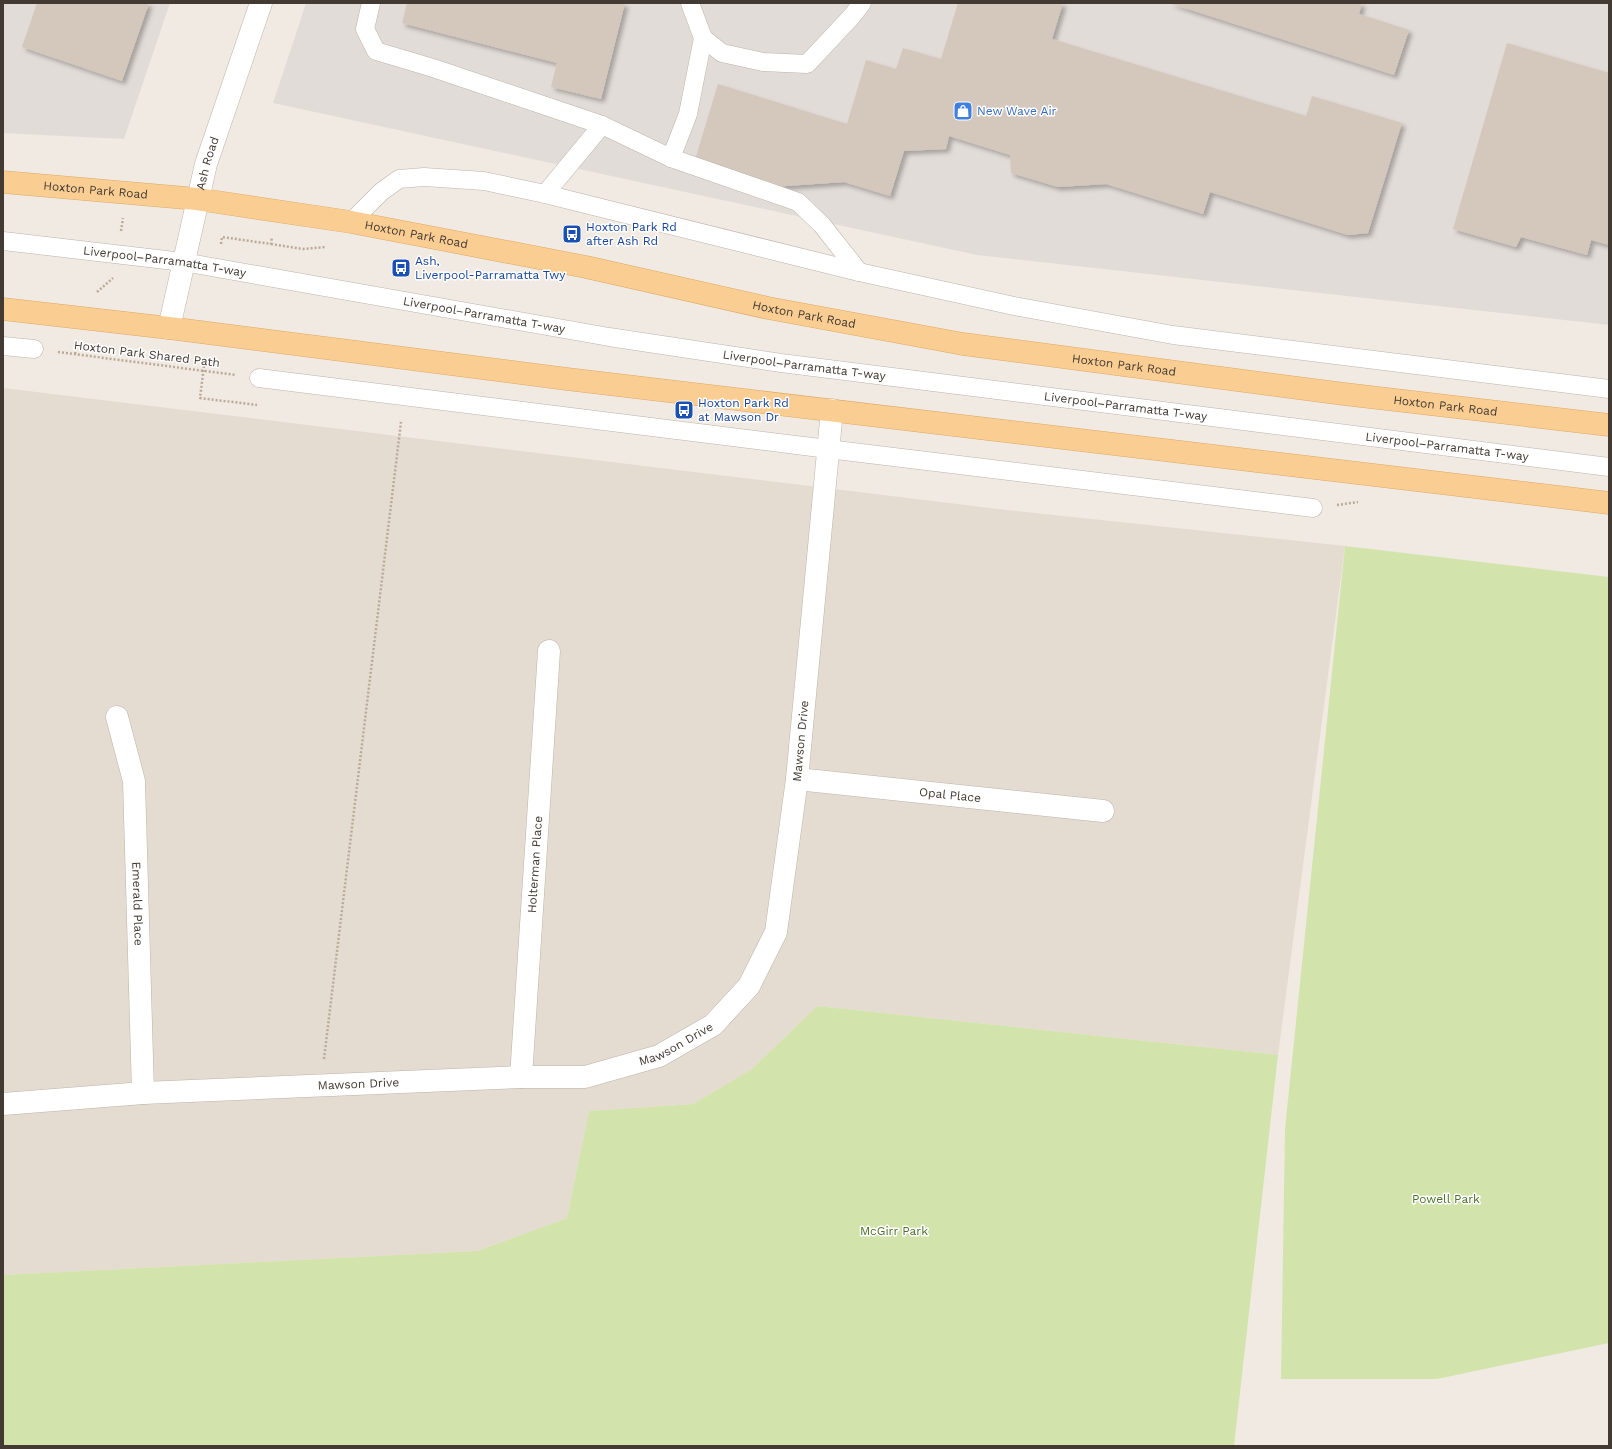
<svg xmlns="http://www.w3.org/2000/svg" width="1612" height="1449" viewBox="0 0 1612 1449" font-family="'Work Sans',sans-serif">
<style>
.residential{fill:#e4dbd1}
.industrial{fill:#e2dcd8}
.green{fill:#d2e4ac}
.building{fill:#d4c7bb;filter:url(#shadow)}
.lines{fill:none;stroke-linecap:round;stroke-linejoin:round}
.service-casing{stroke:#beb3a9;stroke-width:19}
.minor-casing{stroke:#beb3a9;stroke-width:23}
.primary-casing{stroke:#dea863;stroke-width:23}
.path{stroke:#bcaa97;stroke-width:2.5;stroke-dasharray:2 2;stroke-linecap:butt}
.service{stroke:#fff;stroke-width:18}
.minor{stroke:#fff;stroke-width:22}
.primary{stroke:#face92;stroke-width:22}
.labels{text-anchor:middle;stroke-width:3;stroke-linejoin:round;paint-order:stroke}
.shop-label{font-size:12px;fill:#366cbe;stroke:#fff;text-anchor:start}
.street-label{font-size:12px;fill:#423a33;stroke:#fff}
.transit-label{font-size:12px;fill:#164399;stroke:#fff;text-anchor:start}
.park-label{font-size:12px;fill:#4e702a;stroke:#fff}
</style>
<defs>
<filter id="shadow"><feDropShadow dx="3.5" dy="3.5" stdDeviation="2" flood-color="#0004"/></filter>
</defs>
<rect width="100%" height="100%" fill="#f0eae2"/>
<path class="residential" d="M3 388 1006 510 1345 546 1278 1055 817 1006 752 1069 693 1104 589 1111 567 1218 477 1251 3 1275Z"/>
<path class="industrial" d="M3 3H170L124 139 3 133Z
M306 3H1609V325L977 255 273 103Z"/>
<path class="green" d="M1345 546 1609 577V1343L1437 1379H1281L1285 1129Z
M817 1006 1278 1055 1234 1446H3V1275L477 1251 567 1218 589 1111 693 1104 752 1069Z"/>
<path class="building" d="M37 3H149L122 81 22 47Z
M407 3H625L601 99 551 87 557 63 402 23Z
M958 3H1063L1052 39 1306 116 1312 96 1402 123 1368 233 1348 235 1210 192 1203 214 1106 184 1058 187 1011 173 1010 155 949 136 946 149 904 151 890 196 844 182 772 187 694 163 718 84 847 124 866 60 896 69 903 48 941 59Z
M1169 3H1362L1359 14 1409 30 1394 75Z
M1507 43 1609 73V245L1591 240 1587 255 1521 237 1516 247 1453 229Z"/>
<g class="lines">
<defs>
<g id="service">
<path d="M371 3 365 29 376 51 433 68 602 125 671 158 798 202 822 225 859 272"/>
<path d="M703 38 722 53 763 62 807 64 852 16 862 3"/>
<path d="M671 158 688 114 703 38 690 3"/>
<path d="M545 194 602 125"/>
<path d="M351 222 381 192 399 179 424 177 484 181 545 194 859 272 1014 306 1173 335 1609 389"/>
<path id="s1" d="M3 241 183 262 609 337 781 363 1609 467"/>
<path d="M3 346 34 349"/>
<path d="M259 378 828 449 1313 508"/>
</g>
<g id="minor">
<path id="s2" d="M169 328 206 164 261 3"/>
<path id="s3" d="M117 717 134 781 143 1093"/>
<path id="s4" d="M797 779 1103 811"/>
<path id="s5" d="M521 1077 549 651"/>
<path id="s6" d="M3 1104 143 1093 521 1077H585L659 1056 713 1025 749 986 776 932 797 779 832 410"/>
</g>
<g id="primary">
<path id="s7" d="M3 182 197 199 351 222 586 267 768 308 963 344 1344 394 1609 425"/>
<path d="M3 309 169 328 567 379 1609 503"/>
</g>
</defs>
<use href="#service" class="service-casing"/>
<use href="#minor" class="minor-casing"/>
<use href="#primary" class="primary-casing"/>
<path class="path" d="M121 231 123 218
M221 244 222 237 271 244 272 237
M271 244 303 249 326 247
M97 292 113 278
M58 352 236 375
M75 354 77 345
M205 358 200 398 257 405
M1337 505 1358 502
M324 1059 401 422"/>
<use href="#service" class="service"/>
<use href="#minor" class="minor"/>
<use href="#primary" class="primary"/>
</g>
<defs>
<symbol id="shop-square" viewBox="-11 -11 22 22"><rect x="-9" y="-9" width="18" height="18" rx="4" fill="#3f7fe0" stroke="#fff"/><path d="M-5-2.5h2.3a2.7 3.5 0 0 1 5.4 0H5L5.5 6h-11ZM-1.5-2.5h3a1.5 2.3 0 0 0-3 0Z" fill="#fff"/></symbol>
<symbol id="bus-square" viewBox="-11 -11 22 22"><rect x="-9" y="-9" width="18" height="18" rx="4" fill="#1a4fb4" stroke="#fff"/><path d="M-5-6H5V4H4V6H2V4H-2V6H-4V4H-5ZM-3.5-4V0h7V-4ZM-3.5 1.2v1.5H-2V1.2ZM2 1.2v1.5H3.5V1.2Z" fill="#fff"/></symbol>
</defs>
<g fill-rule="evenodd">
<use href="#shop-square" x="952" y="100" width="22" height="22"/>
<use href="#bus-square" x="561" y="223" width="22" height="22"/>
<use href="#bus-square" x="390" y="257" width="22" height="22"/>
<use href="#bus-square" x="673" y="399" width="22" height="22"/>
</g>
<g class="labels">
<g class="shop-label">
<text x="977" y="115">New Wave Air</text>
</g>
<g class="street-label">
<text dy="4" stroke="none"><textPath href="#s2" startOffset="169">Ash Road</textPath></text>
<text dy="4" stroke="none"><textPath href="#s7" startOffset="93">Hoxton Park Road</textPath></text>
<text dy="4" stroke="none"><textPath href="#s7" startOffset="417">Hoxton Park Road</textPath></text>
<text dy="4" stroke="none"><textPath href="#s1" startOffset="163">Liverpool–Parramatta T-way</textPath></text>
<text dy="4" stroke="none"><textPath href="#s7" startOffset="813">Hoxton Park Road</textPath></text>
<text dy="4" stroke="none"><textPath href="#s1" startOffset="487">Liverpool–Parramatta T-way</textPath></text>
<text transform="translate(147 354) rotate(7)" y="4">Hoxton Park Shared Path</text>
<text dy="4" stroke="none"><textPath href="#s1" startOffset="811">Liverpool–Parramatta T-way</textPath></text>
<text dy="4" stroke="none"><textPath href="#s7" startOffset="1137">Hoxton Park Road</textPath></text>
<text dy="4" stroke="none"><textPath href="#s7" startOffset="1461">Hoxton Park Road</textPath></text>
<text dy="4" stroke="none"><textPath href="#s1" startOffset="1135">Liverpool–Parramatta T-way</textPath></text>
<text dy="4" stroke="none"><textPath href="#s1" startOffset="1459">Liverpool–Parramatta T-way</textPath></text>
<text dy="4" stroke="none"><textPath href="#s6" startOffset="1028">Mawson Drive</textPath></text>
<text dy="4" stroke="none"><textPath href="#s4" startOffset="154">Opal Place</textPath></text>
<text dy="4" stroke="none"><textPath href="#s5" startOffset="213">Holterman Place</textPath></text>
<text dy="4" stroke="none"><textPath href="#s3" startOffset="189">Emerald Place</textPath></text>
<text dy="4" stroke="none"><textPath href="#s6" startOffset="680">Mawson Drive</textPath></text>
<text dy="4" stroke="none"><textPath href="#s6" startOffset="356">Mawson Drive</textPath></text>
</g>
<g class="transit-label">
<text x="586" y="231">Hoxton Park Rd<tspan x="586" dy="14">after Ash Rd</tspan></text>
<text x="415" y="265">Ash,<tspan x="415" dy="14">Liverpool-Parramatta Twy</tspan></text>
<text x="698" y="407">Hoxton Park Rd<tspan x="698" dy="14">at Mawson Dr</tspan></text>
</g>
<g class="park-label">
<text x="1446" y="1203">Powell Park</text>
<text x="894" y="1235">McGirr Park</text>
</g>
</g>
<rect width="1612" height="1449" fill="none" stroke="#423a33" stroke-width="8"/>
</svg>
